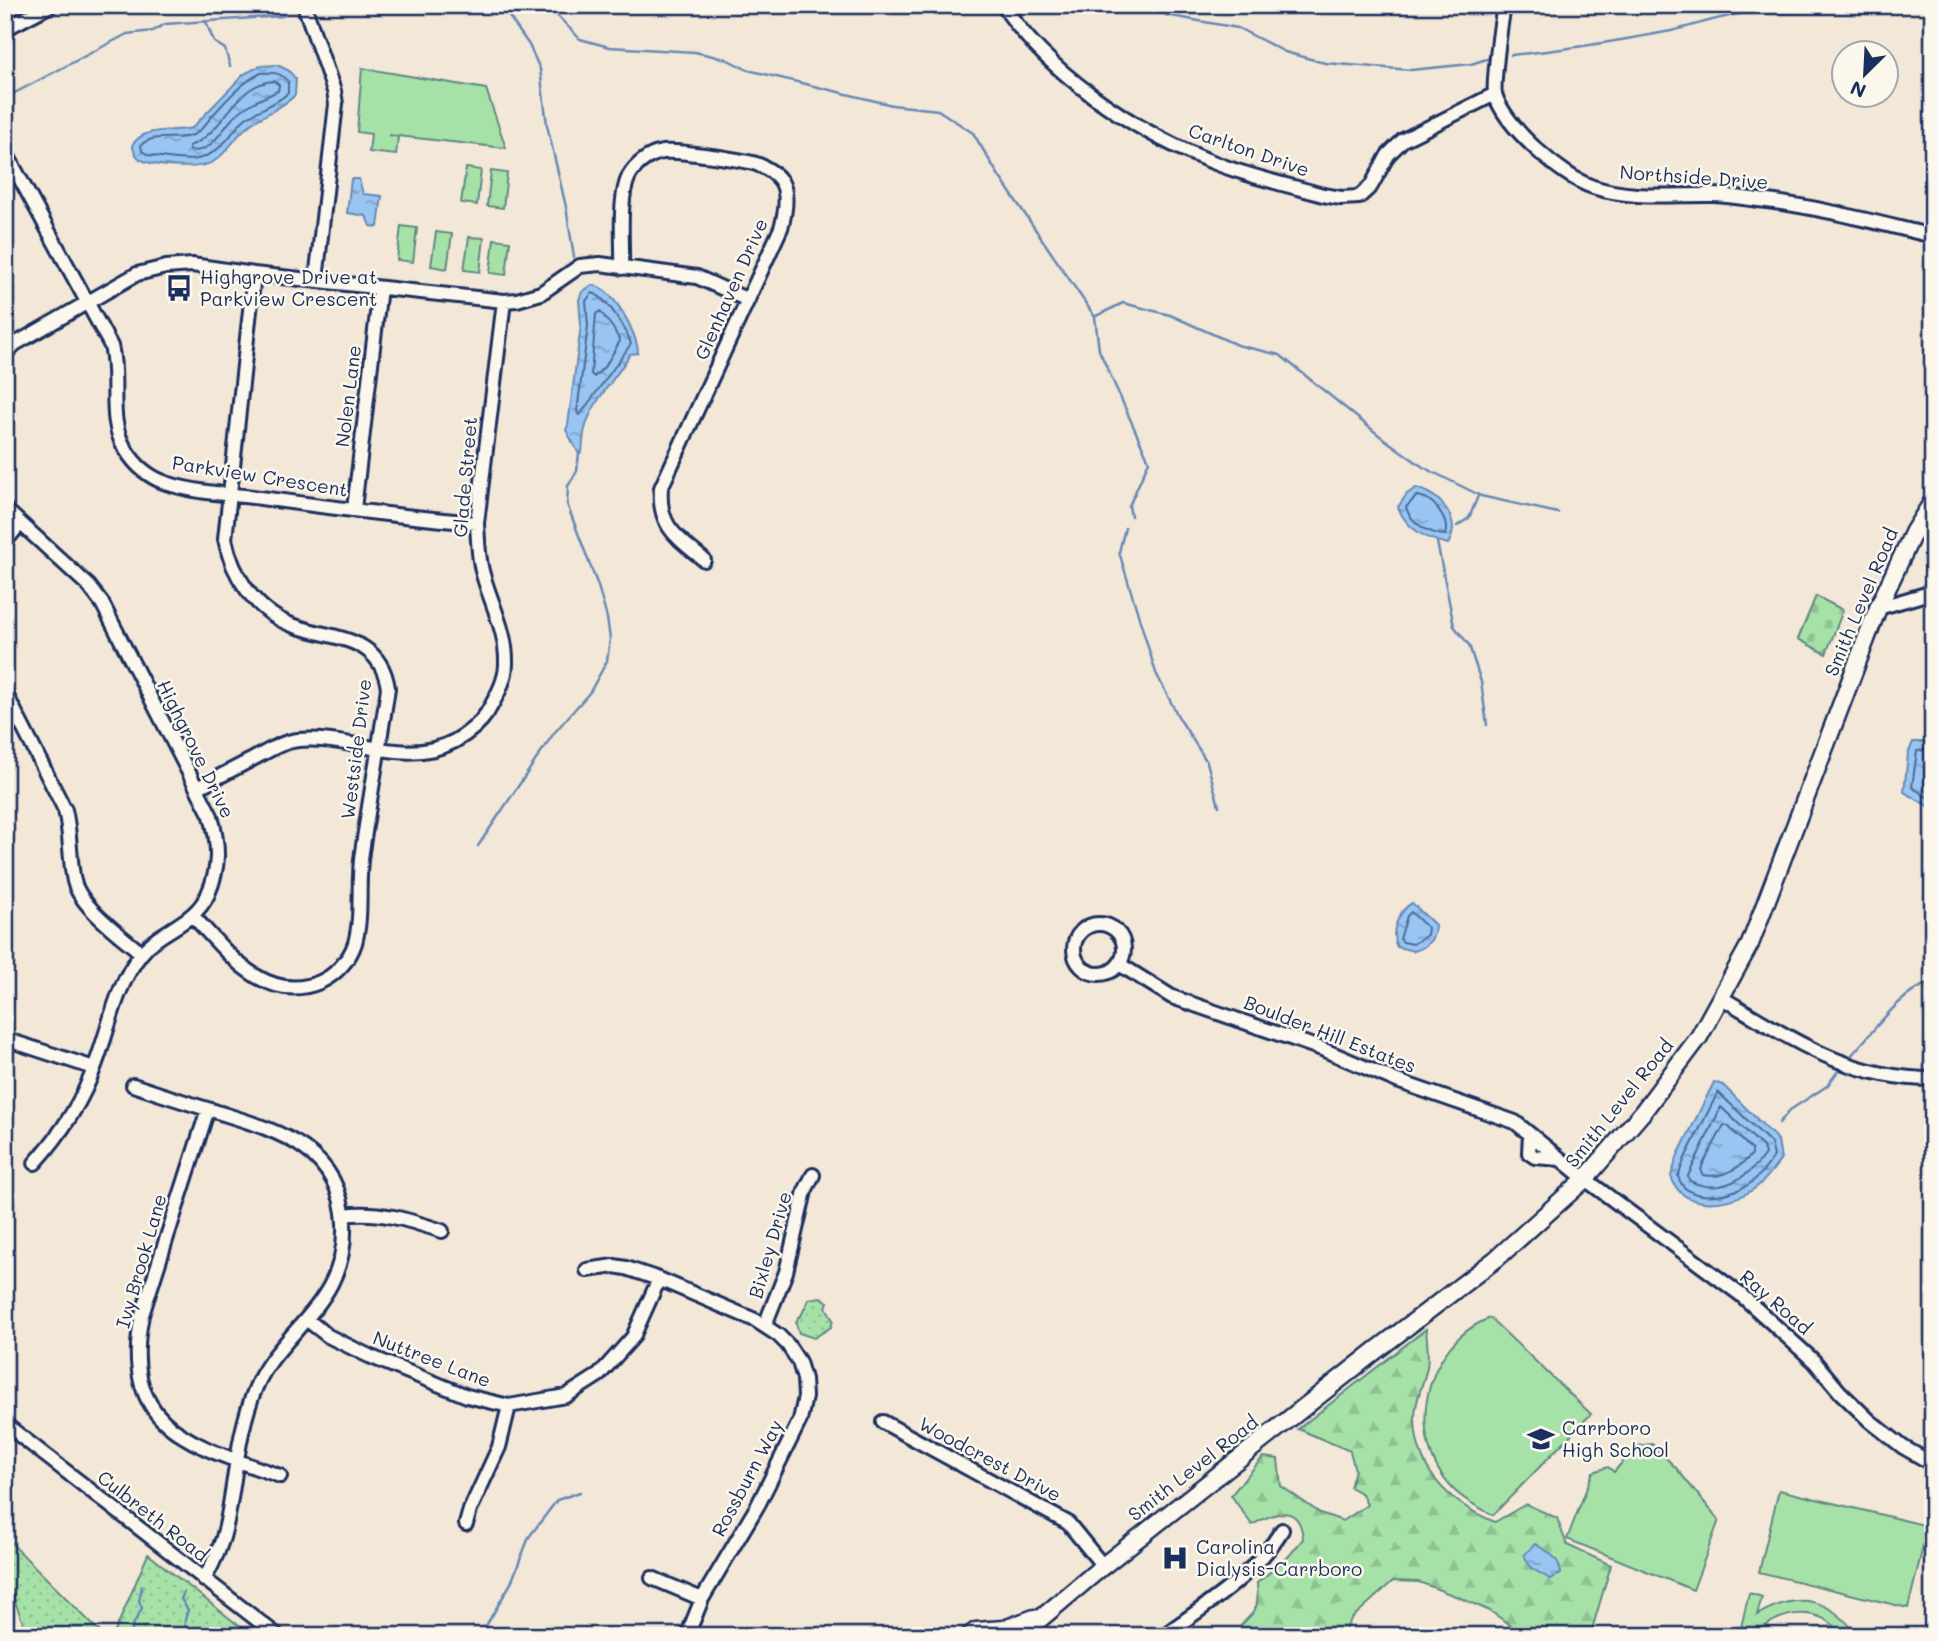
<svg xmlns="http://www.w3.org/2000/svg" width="1938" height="1641" viewBox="0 0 1938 1641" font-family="Mali,sans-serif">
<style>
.forest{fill:url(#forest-firs);stroke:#608883;stroke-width:2}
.cemetery{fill:url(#cemetery-stones);stroke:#608883;stroke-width:2}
.park{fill:url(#park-dots);stroke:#608883;stroke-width:2}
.garden{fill:#a6e2a8;stroke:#608883;stroke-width:2}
.water{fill:url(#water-ripples);stroke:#6689b7;stroke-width:2}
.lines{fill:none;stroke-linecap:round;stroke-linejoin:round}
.shore{stroke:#4d6b99;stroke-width:2}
.stream{stroke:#6689b7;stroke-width:2.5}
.minor-casing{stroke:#1b2f5e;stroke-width:18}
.major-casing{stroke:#1b2f5e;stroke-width:21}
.minor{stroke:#fbf7ec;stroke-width:12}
.major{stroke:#fbf7ec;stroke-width:16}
.labels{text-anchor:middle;stroke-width:5;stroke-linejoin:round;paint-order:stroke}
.street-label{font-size:19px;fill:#1b2f5e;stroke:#fbf7ec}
.poi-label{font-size:19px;fill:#1b2f5e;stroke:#fbf7ec;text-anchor:start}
</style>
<defs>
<pattern id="forest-firs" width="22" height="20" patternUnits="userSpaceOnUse" patternTransform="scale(1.75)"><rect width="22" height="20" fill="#a6e2a8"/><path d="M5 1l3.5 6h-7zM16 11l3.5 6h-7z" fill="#8ec293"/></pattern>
<pattern id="cemetery-stones" width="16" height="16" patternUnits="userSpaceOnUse" patternTransform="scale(1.75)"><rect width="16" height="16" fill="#a6e2a8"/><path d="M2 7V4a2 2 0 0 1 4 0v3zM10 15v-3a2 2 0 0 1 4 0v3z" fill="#8ec293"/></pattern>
<pattern id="park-dots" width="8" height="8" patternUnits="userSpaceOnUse" patternTransform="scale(1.75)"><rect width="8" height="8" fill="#a6e2a8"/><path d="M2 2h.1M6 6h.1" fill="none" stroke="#8ec293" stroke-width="1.8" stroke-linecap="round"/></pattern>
<pattern id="water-ripples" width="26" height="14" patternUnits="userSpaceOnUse" patternTransform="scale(1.75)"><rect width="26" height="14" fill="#98c5f2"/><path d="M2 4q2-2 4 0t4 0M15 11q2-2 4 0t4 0" fill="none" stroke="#7ba0c7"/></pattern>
</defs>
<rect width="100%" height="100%" fill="#f3e7d7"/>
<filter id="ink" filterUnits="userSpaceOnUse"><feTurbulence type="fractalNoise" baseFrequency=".0143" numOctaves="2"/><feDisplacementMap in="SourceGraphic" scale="14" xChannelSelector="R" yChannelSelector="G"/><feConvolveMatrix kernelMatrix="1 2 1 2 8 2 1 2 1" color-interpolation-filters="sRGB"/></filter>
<g filter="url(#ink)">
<path class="forest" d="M1426 1329C1427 1341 1429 1355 1427 1367 1424 1383 1414 1402 1415 1419 1416 1471 1449 1503 1495 1522L1526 1504 1557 1518 1567 1545 1611 1565 1590 1636H1526L1490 1611 1458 1597 1419 1582 1393 1581 1351 1619 1342 1636H1234C1249 1609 1260 1621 1257 1583L1289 1556 1303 1539C1300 1502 1275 1512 1252 1525L1231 1495 1263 1457 1278 1459 1281 1486 1320 1513 1343 1521 1367 1505 1362 1494 1350 1487 1355 1470 1350 1451 1298 1429Z"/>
<path class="cemetery" d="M1816 596 1843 610 1826 654 1798 639Z"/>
<path class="park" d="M821 1297 828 1302 826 1307 833 1320 831 1327 814 1338 799 1333 796 1324 798 1317 801 1316 809 1299Z
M9 1541 104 1636H28L5 1575Z
M148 1554 252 1636H113Z"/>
<path class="garden" d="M362 68 486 89 506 148 389 135 398 137 396 155 369 152 371 134 357 132Z
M466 168 481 170 477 205 461 203Z
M491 171 507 173 503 208 487 206Z
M401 226 417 228 413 262 397 260Z
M436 232 452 234 447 269 431 266Z
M469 237 484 238 480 272 464 270Z
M494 239 510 241 506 275 490 273Z
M1490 1318 1591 1414 1493 1515C1479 1508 1464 1500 1453 1489 1403 1438 1424 1343 1490 1318Z
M1652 1444 1676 1468 1719 1520 1693 1590 1567 1539 1593 1472 1608 1467 1614 1472 1636 1446Z
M1779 1490 1928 1526 1908 1608 1759 1572Z
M1749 1593 1762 1597 1757 1615C1798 1591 1829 1597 1858 1636H1843C1822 1604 1777 1609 1755 1636H1739Z"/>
<path class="water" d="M277 65 288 70 296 79 295 95C283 108 265 113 251 124 236 134 229 152 213 162 199 170 160 167 144 161 136 158 135 153 132 145 146 125 171 133 192 128L244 74 260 66Z
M351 179H359L363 194 382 196 378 227 370 226 366 216 347 213Z
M592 285C613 287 638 334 638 353L630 354C616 379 592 401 585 429 583 436 583 444 582 451L579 454 566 430 568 425 581 325 579 300 582 292Z
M1416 488C1440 494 1463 520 1448 544 1425 539 1406 529 1398 507L1407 494Z
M1913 742H1933V809L1904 792 1908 754Z
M1412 903 1435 925C1435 939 1428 947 1414 951L1397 947C1389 933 1399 910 1412 903Z
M1714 1082 1723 1085 1778 1140 1781 1159C1773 1170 1763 1184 1751 1191 1726 1206 1681 1211 1671 1176L1678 1155Z
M1535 1544C1549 1552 1560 1558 1561 1574L1550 1579 1531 1568 1524 1555Z"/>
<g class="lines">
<path class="shore" d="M261 73C273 72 281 72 288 82V93C277 104 259 109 246 118 237 125 232 135 224 143 201 168 178 159 148 155L142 151 141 145C155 132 176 142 193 135 201 132 207 122 212 116 227 99 241 83 261 73Z
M274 81 279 85 278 91C263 98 247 104 235 116 222 128 211 156 189 150V146C224 135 234 83 274 81Z
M592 293C606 296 627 330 631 344L580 415 577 412 588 326 586 301Z
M600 311 613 328 620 341 606 365 594 377 591 374 596 314Z
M1417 496C1433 497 1450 519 1445 535 1430 534 1410 523 1406 507Z
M1933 749 1917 751 1912 787 1933 801
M1411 912 1428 928 1427 935 1413 944 1403 942 1400 939 1407 916Z
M1718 1092 1771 1143 1774 1156C1768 1166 1758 1178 1748 1185 1729 1196 1686 1205 1678 1176L1685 1158Z
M1721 1107 1763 1147 1765 1154C1749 1178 1717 1197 1689 1180L1688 1176Z
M1724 1125 1728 1126 1752 1150V1154C1740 1168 1722 1179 1703 1175L1701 1172 1702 1166Z"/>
<path class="stream" d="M501 5 529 45 540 69 547 125 566 207 574 257
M547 5 580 39 609 47 695 52 726 59 748 70 892 105 938 110 973 133 999 176 1095 317 1099 350 1149 461 1129 506 1131 516
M1149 5 1166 15 1238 28 1285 52 1325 63 1411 70 1471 64 1490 58
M206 22 214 42 225 49 230 66
M1511 55C1564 50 1618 41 1671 31 1692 26 1713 19 1734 15 1763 10 1793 18 1820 5
M5 98 127 34 153 31 165 24 283 16
M1096 316 1123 303 1170 315 1237 345 1280 355 1380 436 1423 467 1481 496 1558 513
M1457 526 1469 518 1478 496
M1125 528 1119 552 1156 673 1179 718 1207 762 1219 806
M1437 542 1454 626 1469 645 1481 682 1487 725
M478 846 554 733 590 692 607 661 610 639 607 618 598 586 567 504 568 486 577 471 579 453
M1849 1058C1875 1031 1896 995 1933 981
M1779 1123 1790 1110 1827 1086 1838 1071
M184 1592 181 1599 188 1610C184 1621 183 1627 190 1636
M132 1636V1627L142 1608 139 1601 142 1586
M480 1636 511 1583 529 1537 557 1500 580 1492"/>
<defs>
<path id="minor" d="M304 5 334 91 336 104 316 280
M1003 5C1045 71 1133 130 1205 159 1243 175 1284 184 1323 195L1341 198 1359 197 1371 186 1388 155 1403 140 1495 94
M1505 5C1501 15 1493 85 1495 94 1504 126 1562 177 1593 187 1632 200 1674 194 1714 195 1732 196 1750 199 1767 201 1823 208 1878 223 1933 236
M5 29 51 5
M5 151 111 346C120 381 106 420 126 450 135 465 149 477 166 483 195 493 230 494 261 498 333 508 405 517 477 523
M622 268C623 243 618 198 629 176 636 164 649 154 663 152 675 150 748 160 759 165 767 168 776 174 781 181 789 194 785 214 781 228L661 488C658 527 677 537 704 560
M5 354 15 344 137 274 166 267 192 265 254 274 504 301 517 300 541 293 580 266 600 264 697 277 748 300
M5 509 89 586 102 603 211 816C219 845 220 867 208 894 194 925 160 929 141 954 116 985 110 1026 96 1063 83 1100 62 1133 35 1163
M354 509 380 288
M5 542 20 524
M1878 608 1933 592
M5 692 65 810C71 834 69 858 74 881 80 907 122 936 141 953
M197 788C214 779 232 770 249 761 265 753 280 742 298 740 351 735 405 768 455 741 467 734 479 725 487 713 495 699 506 681 506 664 507 631 490 602 482 571 478 555 478 540 477 523L504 301
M193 916C227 952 265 1005 320 982 336 975 350 959 355 943 363 914 357 882 362 852 370 797 380 743 388 688 380 634 332 640 292 625 255 611 232 575 225 539L254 274
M1074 949a25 25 0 1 1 50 0a25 25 0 1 1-50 0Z
M1119 964 1172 997 1322 1049 1397 1081 1515 1122 1585 1179 1741 1295 1814 1361 1840 1392 1870 1421 1903 1447 1933 1464
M1722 998C1792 1039 1848 1079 1933 1079
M5 1039 94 1068
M133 1085C160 1094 187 1103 214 1111 274 1130 340 1146 344 1223 345 1244 341 1265 331 1284 311 1322 273 1347 256 1387 237 1432 236 1479 226 1526 222 1545 213 1564 204 1580
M208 1109 142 1315C119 1429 193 1445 280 1476
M1530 1134 1529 1153 1535 1157 1560 1159
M344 1215C378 1210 409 1220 442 1231
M587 1270 614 1266 626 1268 659 1279 755 1320 778 1335 788 1345 799 1362 804 1379 805 1397 800 1420 758 1505 702 1599 687 1636
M306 1319 328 1336 369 1356 467 1396 509 1406 566 1396 599 1375 633 1337 659 1279
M765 1325 786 1272 805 1191 813 1175
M883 1422 1068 1523 1103 1566
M5 1424 278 1636
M466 1524 470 1510 499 1447 509 1406
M652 1578 702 1599
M1163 1636C1207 1604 1254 1576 1282 1530"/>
<path id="major" d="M969 1636 976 1631 1004 1629 1034 1618
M1020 1636 1103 1566 1374 1352 1496 1259 1585 1179 1642 1113 1699 1037 1750 944 1878 608 1914 531 1933 501"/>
</defs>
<use href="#minor" class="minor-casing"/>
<use href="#major" class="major-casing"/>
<use href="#minor" class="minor"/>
<use href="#major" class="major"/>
</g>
</g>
<defs>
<symbol id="bus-bare" viewBox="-9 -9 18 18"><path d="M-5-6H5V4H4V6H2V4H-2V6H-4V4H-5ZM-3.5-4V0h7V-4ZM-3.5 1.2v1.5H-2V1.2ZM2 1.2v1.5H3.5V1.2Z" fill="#1b2f5e" stroke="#fbf7ec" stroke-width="2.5" paint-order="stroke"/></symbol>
<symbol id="school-bare" viewBox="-9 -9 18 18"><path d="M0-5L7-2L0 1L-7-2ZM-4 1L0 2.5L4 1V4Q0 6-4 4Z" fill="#1b2f5e" stroke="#fbf7ec" stroke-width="2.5" paint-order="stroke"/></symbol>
<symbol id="hospital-bare" viewBox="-9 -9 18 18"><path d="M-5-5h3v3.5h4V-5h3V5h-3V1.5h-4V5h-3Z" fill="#1b2f5e" stroke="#fbf7ec" stroke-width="2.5" paint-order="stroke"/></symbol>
</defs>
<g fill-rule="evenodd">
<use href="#bus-bare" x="160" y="269" width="38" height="38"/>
<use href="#school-bare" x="1522" y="1420" width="38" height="38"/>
<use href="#hospital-bare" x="1156" y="1539" width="38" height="38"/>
</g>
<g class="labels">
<g class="street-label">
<text transform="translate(1249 150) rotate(19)" y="7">Carlton Drive</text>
<text transform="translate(1694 177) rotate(4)" y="7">Northside Drive</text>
<text transform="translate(731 289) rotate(-66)" y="7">Glenhaven Drive</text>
<text transform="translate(348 396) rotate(-83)" y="7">Nolen Lane</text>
<text transform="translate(260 476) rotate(9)" y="7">Parkview Crescent</text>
<text transform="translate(465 477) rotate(-85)" y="7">Glade Street</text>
<text transform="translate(1861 602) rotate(-67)" y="7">Smith Level Road</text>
<text transform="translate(196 749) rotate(64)" y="7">Highgrove Drive</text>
<text transform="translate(356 749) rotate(-83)" y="7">Westside Drive</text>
<text transform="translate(1330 1034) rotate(21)" y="7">Boulder Hill Estates</text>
<text transform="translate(1619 1103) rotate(-51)" y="7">Smith Level Road</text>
<text transform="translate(770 1245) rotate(-74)" y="7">Bixley Drive</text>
<text transform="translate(141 1261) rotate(-74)" y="7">Ivy Brook Lane</text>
<text transform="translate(1776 1302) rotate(41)" y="7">Ray Road</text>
<text transform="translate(432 1359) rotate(21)" y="7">Nuttree Lane</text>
<text transform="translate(990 1459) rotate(28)" y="7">Woodcrest Drive</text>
<text transform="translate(1193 1468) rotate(-38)" y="7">Smith Level Road</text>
<text transform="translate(747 1478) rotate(-62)" y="7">Rossburn Way</text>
<text transform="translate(153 1516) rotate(38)" y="7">Culbreth Road</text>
</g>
<g class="poi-label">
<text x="200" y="284">Highgrove Drive at<tspan x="200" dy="22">Parkview Crescent</tspan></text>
<text x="1562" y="1435">Carrboro<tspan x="1562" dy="22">High School</tspan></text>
<text x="1196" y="1554">Carolina<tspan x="1196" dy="22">Dialysis-Carrboro</tspan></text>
</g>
</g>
<rect width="1938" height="1641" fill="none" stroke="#fbf7ec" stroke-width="28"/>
<rect x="14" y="14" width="1910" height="1613" fill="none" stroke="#1b2f5e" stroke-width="2.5" filter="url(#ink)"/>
<g transform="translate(1865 74) rotate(204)"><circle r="33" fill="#fbf7ec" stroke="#a1a7b3" stroke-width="2"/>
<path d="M0-5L12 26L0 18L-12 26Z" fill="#1b2f5e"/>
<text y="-10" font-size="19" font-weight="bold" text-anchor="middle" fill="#1b2f5e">N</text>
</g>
</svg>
